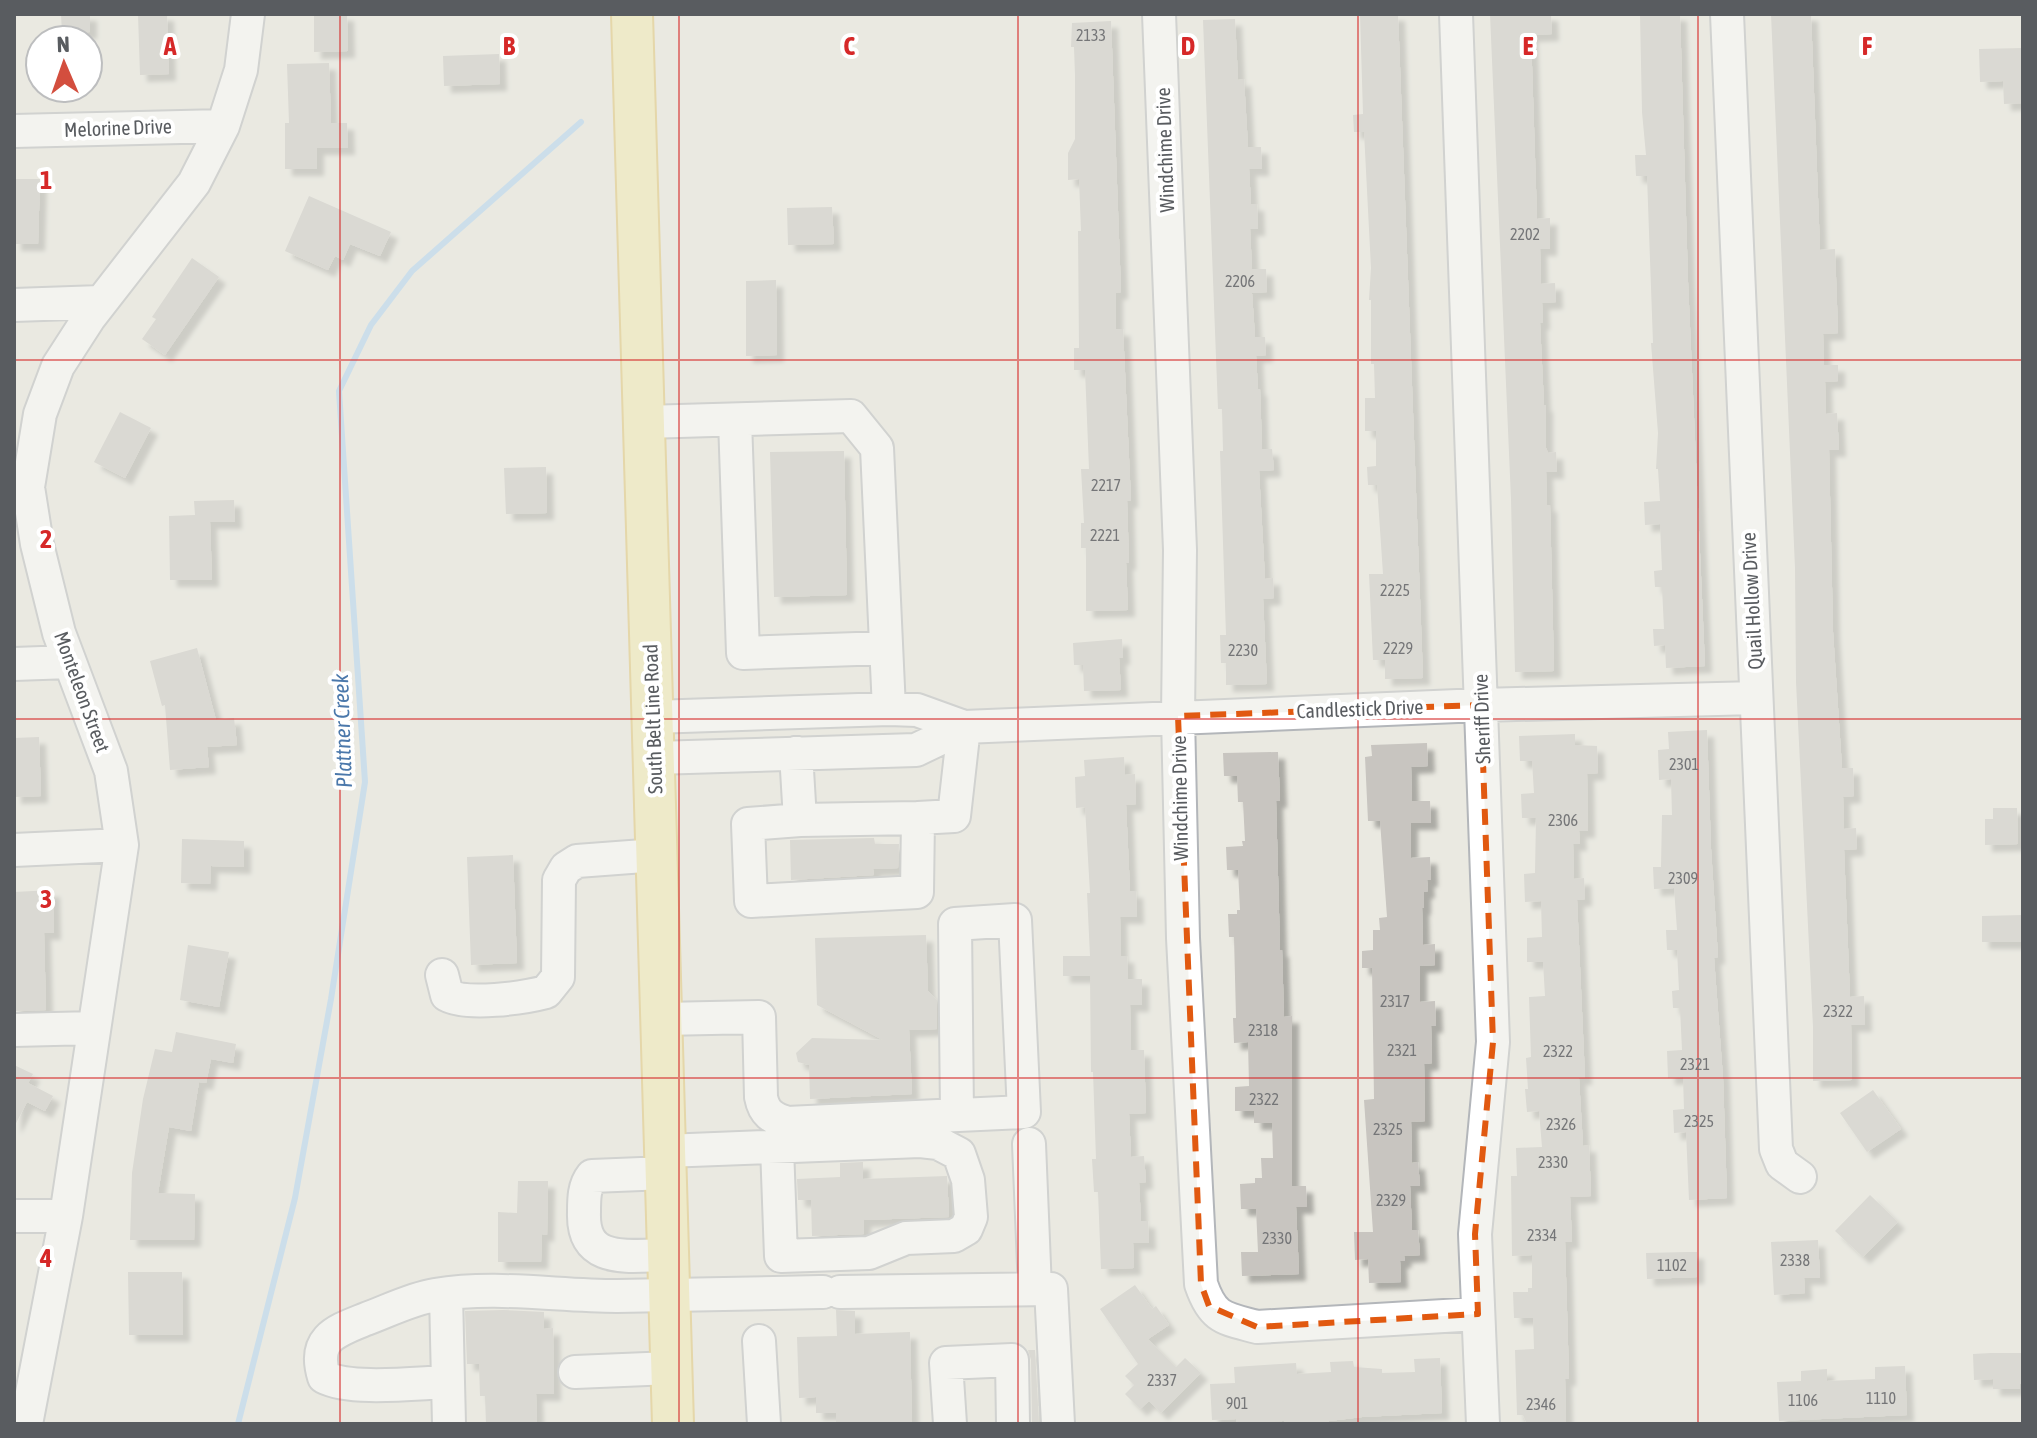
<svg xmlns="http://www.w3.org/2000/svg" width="2037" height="1438" viewBox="0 0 2037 1438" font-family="'Asap Condensed',sans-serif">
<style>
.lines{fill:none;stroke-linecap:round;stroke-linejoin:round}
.stream{stroke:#a8d1f4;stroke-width:6}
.building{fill:#c8c5c0;filter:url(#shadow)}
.minor-casing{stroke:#b3b6ba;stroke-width:36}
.major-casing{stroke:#dfc065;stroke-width:44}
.minor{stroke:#fff;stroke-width:32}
.major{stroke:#f4eaac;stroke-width:40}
.marked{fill:none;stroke:#e15910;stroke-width:6;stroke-dasharray:16 10;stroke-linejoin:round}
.grid{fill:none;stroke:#d62828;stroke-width:2;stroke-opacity:0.55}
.labels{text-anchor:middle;stroke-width:8;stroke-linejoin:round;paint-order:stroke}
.number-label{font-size:16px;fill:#757678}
.street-label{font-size:20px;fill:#595c60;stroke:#fff}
.water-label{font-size:22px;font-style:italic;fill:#4b78ab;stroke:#fff}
.grid-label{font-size:26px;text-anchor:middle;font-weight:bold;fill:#d62828;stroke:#fff;stroke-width:8;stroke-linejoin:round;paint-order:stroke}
</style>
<defs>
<filter id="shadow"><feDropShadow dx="7" dy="7" stdDeviation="2" flood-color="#0004"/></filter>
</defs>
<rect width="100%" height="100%" fill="#eae9e1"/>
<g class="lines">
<path class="stream" d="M238 1424 295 1198 331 999 365 782 339 391 371 325 412 271 581 122"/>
</g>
<path class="building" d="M61 14H90V32L62 33Z
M138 14H167L169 74 140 75Z
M314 14H347L348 51 314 52Z
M1360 14H1398L1423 678 1385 679V660H1373L1369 574H1383L1377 485H1368L1367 467 1376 466V431H1365V398H1375L1374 364H1371V300H1369L1371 268 1364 132H1354L1353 115 1363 114Z
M1490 14H1551L1552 34 1531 35 1537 219 1550 218V249H1540L1541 284 1555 283 1556 302 1542 303 1543 323H1540L1544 405H1546V448L1548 453 1556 452 1557 472H1546L1547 505H1550L1554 671 1515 672 1511 499Z
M1640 14H1680L1688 282 1705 666 1666 668 1665 645 1654 646 1653 629H1664L1662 587H1655L1654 571 1662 570 1660 524 1645 525 1644 502 1660 501 1658 469H1656L1658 433 1651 343H1653L1647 176H1636L1635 155H1646L1642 112Z
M1771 14H1811L1820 250 1835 249 1838 333 1823 334 1824 365H1838V381L1825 382 1826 414 1837 413 1839 450H1829L1833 632 1842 768H1853L1854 796 1843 797 1844 829 1856 828 1857 849 1844 850 1850 997 1864 996 1865 1025H1851L1852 1080 1813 1081V1027L1796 682 1795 568Z
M1235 19 1238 80 1244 79 1248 147H1261L1262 169H1249L1251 204H1257L1258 229H1250L1252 269H1266L1267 292 1252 293 1255 337H1265L1266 355 1256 356 1258 389H1260L1262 449H1272L1274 470 1259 471 1265 579 1273 578 1274 598 1263 599 1267 684 1226 685V663H1221L1220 635H1226L1220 451H1223L1222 409H1218L1203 20Z
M1111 21 1121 292 1116 293V329H1123L1131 501H1127L1129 563H1126L1128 610 1086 611V548H1081V523H1084L1081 469H1089L1085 370H1074V348H1079L1078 231H1081L1079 179 1068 180V153L1075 139V75L1074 47H1071L1072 23Z
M2023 48V103L2004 104 2003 81 1980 82 1979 49Z
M499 54 500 84 444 86 443 56Z
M329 63 331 123H347L348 148H317V169H285V123H289L287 64Z
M14 179H40L38 244H14Z
M309 196 391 232 380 256 350 244 343 260 335 256 328 270 285 251Z
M832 207 834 244 788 245 787 208Z
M192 258 219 277 165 355 142 339 156 319 152 317Z
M776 280 777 355 746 356V281Z
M120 412 151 428 125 478 94 462Z
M844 451 847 595 774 597 770 452Z
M546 467 547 513 506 514 504 468Z
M234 500 235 522H210L212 580H170L169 516 195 515 194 501Z
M1122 639 1123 658H1119L1121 690 1084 691 1083 665H1074L1073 643Z
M197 648 216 720 234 718 237 745 207 747 209 767 170 770 165 705 162 706 150 661Z
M1707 730 1711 849 1718 957 1714 958 1723 1078 1727 1198 1689 1200 1686 1132 1674 1133 1673 1110 1684 1109 1683 1077 1668 1078 1667 1051 1682 1050 1680 1008H1673L1672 991 1679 990 1677 950H1667L1666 930H1677L1674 888 1654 889 1653 867H1661L1662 815H1672L1671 779 1659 780 1658 750 1669 749 1668 732Z
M1575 734V745L1597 746 1598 773 1587 774 1588 831H1579L1580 844H1573L1574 879 1584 878 1585 899 1577 900 1585 1078H1579L1583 1146 1589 1145 1591 1196 1570 1197 1572 1242H1565L1569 1379H1565L1566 1424H1527L1523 1415H1517L1515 1350 1534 1349 1533 1318H1514L1513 1292H1528V1288H1532V1255L1512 1256 1511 1176H1517L1516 1148 1542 1147 1539 1111 1527 1112 1525 1089H1528L1526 1058 1531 1057 1529 997 1545 996 1543 962H1527V938L1542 937 1541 901 1525 902 1524 874 1535 873 1536 818H1522L1521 794 1534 793 1532 761H1520L1519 736Z
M39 737 41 796 14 797V738Z
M1427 743 1428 766 1411 767 1412 801H1430L1431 823H1411V858L1430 857 1431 880H1427L1428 891 1424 892V908H1422L1423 945 1435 944V965L1420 966V1002L1435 1001 1436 1026H1431L1432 1063 1424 1064 1425 1121 1411 1122 1412 1163 1418 1162 1420 1186H1410L1412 1230H1418L1420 1255 1404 1256 1405 1261H1400L1401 1282 1369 1283 1368 1259 1355 1260 1354 1232H1373L1364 1100 1374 1099 1372 968H1362V951L1373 950V930H1380L1379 918 1387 917 1380 821H1368L1365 757 1372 756 1371 745Z
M1278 752 1280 801H1276L1280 950H1282L1284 1017 1292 1016V1186H1306L1307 1207H1296L1299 1274 1242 1276 1241 1252H1258L1256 1209H1241L1240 1184 1255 1183V1178H1262L1261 1158H1273L1272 1123H1254V1111H1235V1087L1249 1086 1248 1042 1234 1043 1233 1018H1236L1234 937H1229L1228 914H1237V910H1240L1238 870H1227L1226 847 1243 846 1242 841H1245L1243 802H1238L1237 776H1224L1223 753Z
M1124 757 1125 775 1135 774 1136 804 1126 805 1130 891H1136L1137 917H1120L1121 956H1127L1128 979H1142V1005H1130L1131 1050H1144L1146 1113 1129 1114 1131 1157 1144 1156 1146 1182 1139 1183 1141 1221H1148L1149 1243H1133L1134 1268 1101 1269 1098 1192H1094L1092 1159H1096L1093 1072H1091L1090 976H1063V956H1090L1087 893H1090L1085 807 1076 808 1075 777 1085 776 1084 760Z
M1993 808H2017L2018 844 1985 845V819H1993Z
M874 838 875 844H899L898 868 873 869 874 875 791 880 790 840Z
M182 839 244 841V867L211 866 210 884 181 883Z
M513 855 517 963 471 965 467 857Z
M53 890 54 933H44L46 1010 14 1011V892Z
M2023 915V942H1982V916Z
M926 935 928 991 937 1000V1029L909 1030 912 1094 810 1099 809 1065 798 1062 796 1053 812 1038 883 1040 817 1005 815 938Z
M188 945 229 952 219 1007 180 1000Z
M176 1032 236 1044 233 1063 211 1059 206 1083 199 1082 191 1131 169 1127 158 1193 195 1194 194 1240H130L132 1173 143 1099 155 1049 172 1052Z
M14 1065 33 1074 28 1083 53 1096 45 1111 27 1102 14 1127Z
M1873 1090 1901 1129 1867 1152 1840 1113Z
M863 1162V1179L947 1176 949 1217 864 1220V1234L812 1236 811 1200H798L797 1179 840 1177V1163Z
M518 1181H548L547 1235 542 1234 541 1262H498V1212L517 1213Z
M1870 1195 1898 1222 1863 1257 1835 1231Z
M1818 1240 1820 1278H1804L1805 1293 1774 1295 1771 1242Z
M1687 1252H1697V1277L1647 1279 1646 1253Z
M128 1272H182L183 1335H129Z
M1135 1285 1152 1309 1156 1306 1169 1325 1148 1339 1176 1367 1185 1358 1201 1373 1161 1413 1149 1401 1140 1409 1125 1394 1134 1385 1125 1376 1138 1364 1100 1309Z
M503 1310 544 1312V1329L553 1328 554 1394H536L537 1424H486L485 1396H480L479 1364H467L465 1311Z
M836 1310 855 1311V1334L910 1332 912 1424H836V1413H816V1397L799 1398 797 1337 837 1336Z
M1028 1350H1035L1039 1424H1032L1031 1360Z
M1991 1353H2023V1384H2020V1389H1993V1379L1974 1380 1973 1354Z
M1440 1358 1442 1413 1362 1417 1329 1421V1424H1284V1421L1236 1422V1419L1212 1420 1210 1384 1235 1383 1234 1367 1296 1363 1297 1374 1331 1372 1330 1362 1353 1361 1354 1367 1382 1369V1373L1415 1372 1414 1359Z
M1905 1366 1907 1415 1779 1421 1777 1382 1801 1381V1371L1827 1369V1381L1875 1379V1367Z"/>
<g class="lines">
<defs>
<path id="minor" d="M1159 14 1180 550 1178 716 1183 938 1201 1284C1213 1319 1224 1318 1257 1327L1478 1314
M1456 14 1493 1042 1475 1234 1483 1424
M1727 14 1776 1149 1782 1164 1800 1177
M14 131 223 126
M14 305 101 302
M735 420 743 653 886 648
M645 422 851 416 877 448 889 709
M14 664 70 662
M653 717 889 709 917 710 964 727 1481 705 1756 698
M796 753 800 820 748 824 751 901 917 892 918 818 954 816 964 727
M655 758 916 750 964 727
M800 820 918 818
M14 850 122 845
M442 975 447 995C467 1006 523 998 546 992L558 977 559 880 566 868 577 861 657 855
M662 1019 759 1017 761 1097C764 1113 772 1118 787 1123L1024 1112 1015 920 955 924 957 1115
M14 1030 94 1028
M1029 1144 1035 1289
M665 1151 920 1141 938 1143 959 1154 968 1180 971 1217 966 1229 954 1236 906 1238 869 1253 781 1256 777 1147
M666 1173 592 1176C584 1186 584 1199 584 1212 582 1266 630 1255 668 1255
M14 1216H66
M840 1292 1051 1289 1058 1424
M446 1294 448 1382
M759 1341 764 1424
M575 1372 671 1368
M26 1424 66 1216 122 845 111 771 59 633 37 544 28 487 40 414 58 366 89 318 194 183 223 126 241 70 248 14
M449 1424 448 1382C416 1383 351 1391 324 1377 312 1338 336 1331 366 1319 388 1311 411 1299 435 1295 496 1285 556 1296 617 1296 685 1295 754 1293 823 1292
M950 1424 946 1363 1012 1360 1013 1424"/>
<path id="major" d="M632 14 673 1424"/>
</defs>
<use href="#minor" class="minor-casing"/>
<use href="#major" class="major-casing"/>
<use href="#minor" class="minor"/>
<use href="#major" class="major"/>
</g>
<path d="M0 0H2037V1438H0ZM1481 705 1493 1042 1475 1234 1478 1314 1257 1327 1209 1306 1201 1284 1178 716Z" fill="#eae9e1" fill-opacity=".55" fill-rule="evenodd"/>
<path class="marked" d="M1481 705 1493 1042 1475 1234 1478 1314 1257 1327 1209 1306 1201 1284 1178 716Z"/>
<path class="grid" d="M340 14V1424M679 14V1424M1018 14V1424M1358 14V1424M1698 14V1424M14 360H2023M14 719H2023M14 1078H2023"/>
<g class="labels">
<g class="number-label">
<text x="1091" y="41">2133</text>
<text x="1525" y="240">2202</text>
<text x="1240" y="287">2206</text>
<text x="1106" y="491">2217</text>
<text x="1105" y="541">2221</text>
<text x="1395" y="596">2225</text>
<text x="1398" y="654">2229</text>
<text x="1243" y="656">2230</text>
<text x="1684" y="770">2301</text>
<text x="1563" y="826">2306</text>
<text x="1683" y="884">2309</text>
<text x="1395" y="1007">2317</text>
<text x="1838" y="1017">2322</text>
<text x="1263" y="1036">2318</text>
<text x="1402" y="1056">2321</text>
<text x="1558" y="1057">2322</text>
<text x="1695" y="1070">2321</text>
<text x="1264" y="1105">2322</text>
<text x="1699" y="1127">2325</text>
<text x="1561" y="1130">2326</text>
<text x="1388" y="1135">2325</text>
<text x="1553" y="1168">2330</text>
<text x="1391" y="1206">2329</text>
<text x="1542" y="1241">2334</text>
<text x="1277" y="1244">2330</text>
<text x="1795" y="1266">2338</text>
<text x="1672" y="1271">1102</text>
<text x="1162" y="1386">2337</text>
<text x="1881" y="1404">1110</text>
<text x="1803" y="1406">1106</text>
<text x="1237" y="1409">901</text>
<text x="1541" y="1410">2346</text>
</g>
<g class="street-label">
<text transform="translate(118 128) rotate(-2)" y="7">Melorine Drive</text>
<text transform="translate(1165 150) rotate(-92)" y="7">Windchime Drive</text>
<text transform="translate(1752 601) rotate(-93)" y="7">Quail Hollow Drive</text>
<text transform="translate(82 692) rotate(70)" y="7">Monteleon Street</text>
<text transform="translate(1360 709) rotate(-2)" y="7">Candlestick Drive</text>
<text transform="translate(653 719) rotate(-92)" y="7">South Belt Line Road</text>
<text transform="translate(1482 719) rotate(-92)" y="7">Sheriff Drive</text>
<text transform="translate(1180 798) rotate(-91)" y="7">Windchime Drive</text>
</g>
<g class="water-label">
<text transform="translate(342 731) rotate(-92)" y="8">Plattner Creek</text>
</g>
</g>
<g class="grid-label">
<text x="170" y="55">A</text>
<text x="509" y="55">B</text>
<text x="849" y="55">C</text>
<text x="1188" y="55">D</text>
<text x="1528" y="55">E</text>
<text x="1867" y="55">F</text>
<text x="46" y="189">1</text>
<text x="46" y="548">2</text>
<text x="46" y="908">3</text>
<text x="46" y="1267">4</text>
</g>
<rect width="2037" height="1438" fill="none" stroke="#595c60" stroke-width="32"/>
<g transform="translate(64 64) rotate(358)"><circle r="38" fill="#ffffff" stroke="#bdbebf" stroke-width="2"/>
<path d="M0-6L14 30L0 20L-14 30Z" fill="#d34e3e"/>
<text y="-12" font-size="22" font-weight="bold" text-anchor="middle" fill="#595c60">N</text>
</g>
</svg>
